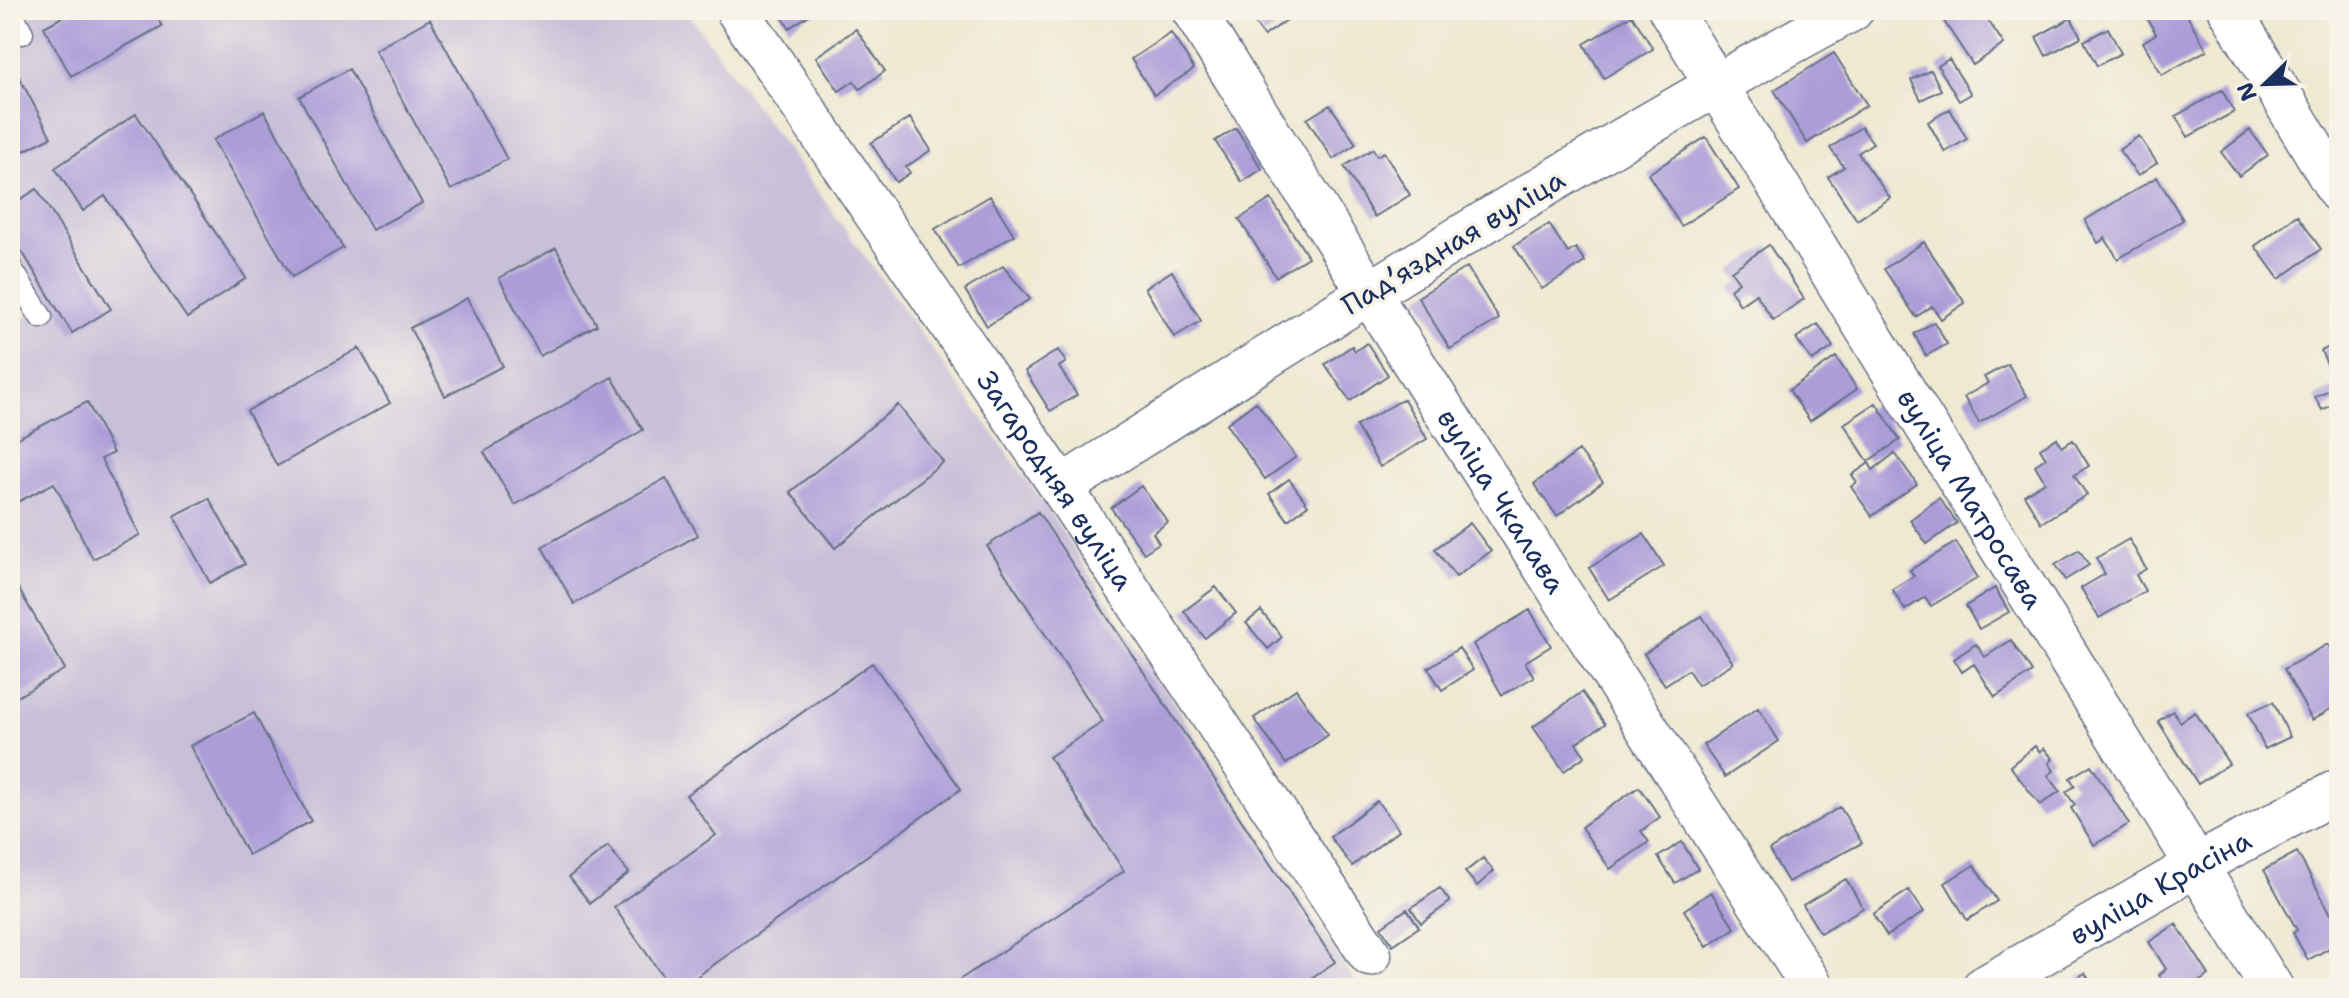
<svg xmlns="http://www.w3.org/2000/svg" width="2349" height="998" viewBox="0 0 2349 998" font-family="'Shantell Sans',sans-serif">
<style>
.industrial{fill:#c8bfd8}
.building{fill:#ac9dd9}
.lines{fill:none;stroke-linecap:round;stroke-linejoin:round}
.service-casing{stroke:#657087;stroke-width:25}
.minor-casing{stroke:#657087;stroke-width:45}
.service{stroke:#fff;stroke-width:22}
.minor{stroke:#fff;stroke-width:42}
.labels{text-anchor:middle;stroke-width:7;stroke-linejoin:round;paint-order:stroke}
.street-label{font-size:28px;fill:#1b2f5e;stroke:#f7f3e8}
</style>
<rect width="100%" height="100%" fill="#f7f3e8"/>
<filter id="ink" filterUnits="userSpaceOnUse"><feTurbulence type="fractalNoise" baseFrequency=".0125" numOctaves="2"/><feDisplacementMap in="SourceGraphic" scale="16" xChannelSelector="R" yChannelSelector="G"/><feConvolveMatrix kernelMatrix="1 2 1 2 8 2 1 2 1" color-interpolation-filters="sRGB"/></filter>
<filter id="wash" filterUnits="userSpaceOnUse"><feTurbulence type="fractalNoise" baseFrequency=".006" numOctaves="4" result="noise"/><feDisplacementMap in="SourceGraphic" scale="32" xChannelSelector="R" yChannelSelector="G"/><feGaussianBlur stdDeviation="1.8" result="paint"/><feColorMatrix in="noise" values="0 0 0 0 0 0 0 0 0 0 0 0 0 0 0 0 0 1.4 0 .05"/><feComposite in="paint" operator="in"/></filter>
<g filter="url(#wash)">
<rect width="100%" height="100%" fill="#efe9d2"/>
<path class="industrial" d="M28 10H686L1045 505 1359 988H10V326L46 307 10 244V20Z"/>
<g id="blocks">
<path class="building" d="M75 10H153L162 26 71 76 44 27Z
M778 10H817L789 28Z
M1245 10H1301L1264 36Z
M1944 10H1981L2004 44 1973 65 1939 14Z
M2152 10H2184L2207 50 2162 75 2143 42 2156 34 2145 14Z
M1632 15 1653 49 1604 78 1584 44Z
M2071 18 2081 37 2046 56 2036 37Z
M430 19 507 159 451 190 375 50Z
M2108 28 2121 53 2097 66 2084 41Z
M856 29 885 71 860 89 854 81 839 91 816 57Z
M1171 33 1194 69 1154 95 1131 59Z
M1834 53 1867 105 1807 143 1774 90Z
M1949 59 1971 94 1959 101 1938 66Z
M10 60 51 137 10 158Z
M349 69 422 203 372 230 299 97Z
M1931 70 1941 90 1921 100 1911 80Z
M2222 90 2234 112 2188 137 2176 116Z
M1330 105 1356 144 1333 159 1307 119Z
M1950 109 1967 139 1945 152 1928 122Z
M264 111 343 248 292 277 213 140Z
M136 114 246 278 187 318 105 196 83 211 55 168Z
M910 118 931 150 906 167 910 173 896 182 871 143Z
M1861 127 1873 143 1858 153 1890 198 1857 220 1828 177 1844 167 1830 148Z
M1236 128 1262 169 1242 182 1215 141Z
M2250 130 2268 155 2239 176 2221 152Z
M2139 136 2157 163 2138 176 2119 150Z
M1706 137 1739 189 1681 226 1648 174Z
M1373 149 1377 156 1384 152 1410 195 1374 217 1344 166Z
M2157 177 2183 220 2118 259 2105 238 2098 243 2085 220Z
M37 189 111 309 72 333 10 232V206Z
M990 196 1014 235 959 268 935 229Z
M1271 199 1308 257 1276 277 1239 219Z
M2297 215 2321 249 2279 279 2255 246Z
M1549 224 1568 253 1576 248 1585 262 1542 289 1514 246Z
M1924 242 1965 303 1941 319 1932 306 1916 317 1884 269Z
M1769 245 1804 299 1773 320 1756 294 1740 305 1730 289 1739 282 1731 271Z
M556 248 597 325 540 356 499 278Z
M1003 266 1030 299 987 326 965 290Z
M1467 267 1499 319 1450 349 1418 297Z
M1172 271 1201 321 1174 337 1145 288Z
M467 298 503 366 445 396 410 328Z
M1934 322 1947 344 1926 356 1914 334Z
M1818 324 1833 347 1812 361 1796 338Z
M2339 342V380L2335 381 2321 351Z
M1367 343 1388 375 1350 401 1325 364 1352 346 1355 351Z
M359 348 390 403 277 466 247 411Z
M1058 350 1066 362 1059 367 1077 395 1050 411 1025 371Z
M1836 357 1857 389 1810 421 1789 390Z
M2008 364 2027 396 1979 423 1964 397 1988 383 1984 377Z
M612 377 643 430 515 505 484 452Z
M2337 386 2339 402 2322 410 2315 397Z
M1404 399 1427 439 1380 467 1356 426Z
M87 402 113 453 101 459 140 535 93 559 54 483 10 506V442Z
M1256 402 1296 457 1265 479 1226 424Z
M1876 403 1900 440 1868 461 1844 424Z
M898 405 943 462 835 548 790 492Z
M2057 438 2062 447 2073 440 2089 466 2074 475 2087 495 2041 523 2024 495 2045 482 2035 465 2046 458 2040 448Z
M1579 451 1603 482 1557 516 1534 484Z
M1895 453 1917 484 1872 516 1851 487 1857 482 1852 475 1869 463 1873 470Z
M666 478 698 535 574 604 542 547Z
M1289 479 1308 505 1288 520 1269 494Z
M1141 486 1168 522 1153 533 1159 543 1144 553 1111 508Z
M209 498 245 564 210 583 174 516Z
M1939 498 1957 523 1927 544 1910 520Z
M1038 512 1335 962 1296 988H947L1124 871 1049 757 1103 722 987 546Z
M1470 523 1491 551 1456 577 1435 549Z
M1644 534 1664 566 1609 600 1589 568Z
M2129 539 2146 569 2136 575 2145 591 2099 618 2081 588 2105 574 2096 558Z
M1956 542 1978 578 1931 606 1925 597 1905 610 1892 589 1914 576 1910 570Z
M2079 550 2089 565 2065 580 2055 565Z
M10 574 65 669 10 701Z
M1216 587 1236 613 1205 638 1184 611Z
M1995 588 2009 612 1979 629 1966 606Z
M1530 610 1551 646 1525 662 1534 677 1502 695 1473 644Z
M1261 611 1282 637 1268 649 1246 623Z
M1702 616 1733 663 1698 685 1688 670 1665 685 1644 654Z
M2011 640 2032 672 1995 697 1974 664 1962 672 1954 659 1976 644 1985 657Z
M2328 644 2339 664V704L2312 720 2284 669Z
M1459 648 1473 670 1442 690 1428 668Z
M872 663 961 789 681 988H671L614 907 716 835 686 795Z
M1296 689 1328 735 1286 764 1254 718Z
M1582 692 1605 724 1576 743 1585 756 1564 771 1533 727Z
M2273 702 2290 737 2265 749 2248 713Z
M1758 708 1779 741 1725 777 1703 745Z
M2173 711 2180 722 2195 712 2229 764 2198 784 2158 721Z
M254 713 311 821 248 855 190 746Z
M2035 746 2040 752 2044 748 2053 759 2049 763 2054 771 2048 775 2060 791 2040 805 2010 766Z
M2091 765 2129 824 2094 845 2071 808 2075 805 2066 792 2075 786 2070 778Z
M1639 787 1660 817 1641 831 1649 842 1610 869 1581 827Z
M1377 801 1399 830 1352 866 1330 837Z
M1840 807 1862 843 1788 882 1769 850Z
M1682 842 1698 869 1675 883 1658 857Z
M608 846 629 873 590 903 569 877Z
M2297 852 2331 914 2339 909V943L2308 960 2293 933 2297 930 2264 870Z
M1483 858 1494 871 1477 886 1465 872Z
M1974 865 1997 901 1967 920 1945 883Z
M1846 879 1863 908 1820 933 1803 905Z
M1440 888 1450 902 1421 923 1411 908Z
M1909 890 1924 912 1887 936 1873 914Z
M1711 892 1735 928 1707 947 1684 910Z
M1407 909 1419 927 1393 945 1381 927Z
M2176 924 2209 975 2189 988H2167L2159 975 2166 969 2149 942Z
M2085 973 2094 988H2061Z"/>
</g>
</g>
<g filter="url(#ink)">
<use href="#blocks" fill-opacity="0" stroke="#657087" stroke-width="2"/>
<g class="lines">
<defs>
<path id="service" d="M10 11 22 33
M10 267 41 317"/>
<g id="minor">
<path id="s1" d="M737 10 1061 487 1370 955"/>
<path id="s2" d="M1193 10 1369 293 1813 988"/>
<path id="s3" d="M1670 10 2272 988"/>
<path d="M2230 10 2339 192"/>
<path d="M1061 487C1321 323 1581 156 1852 10"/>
<path id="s4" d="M1983 988 2197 865 2339 790"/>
</g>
</defs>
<use href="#service" class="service-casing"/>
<use href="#minor" class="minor-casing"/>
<use href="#service" class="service"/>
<use href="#minor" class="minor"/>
</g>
</g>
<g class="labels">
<g class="street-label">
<text transform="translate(1453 242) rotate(-31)" y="10">Падʼяздная вуліца</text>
<text dy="10" stroke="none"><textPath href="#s1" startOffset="568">Загародняя вуліца</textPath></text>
<text dy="10" stroke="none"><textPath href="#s3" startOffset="574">вуліца Матросава</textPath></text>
<text dy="10" stroke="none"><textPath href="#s2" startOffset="580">вуліца Чкалава</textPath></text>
<text dy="10" stroke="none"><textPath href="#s4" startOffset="204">вуліца Красіна</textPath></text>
</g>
</g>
<rect width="2349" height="998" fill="none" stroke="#f7f3e8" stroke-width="40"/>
<g transform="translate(2265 84) rotate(247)" stroke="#f7f3e8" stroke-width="6" paint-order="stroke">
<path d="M0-6L14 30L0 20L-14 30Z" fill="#1b2f5e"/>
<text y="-12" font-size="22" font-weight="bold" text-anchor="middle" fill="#1b2f5e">N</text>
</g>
</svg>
